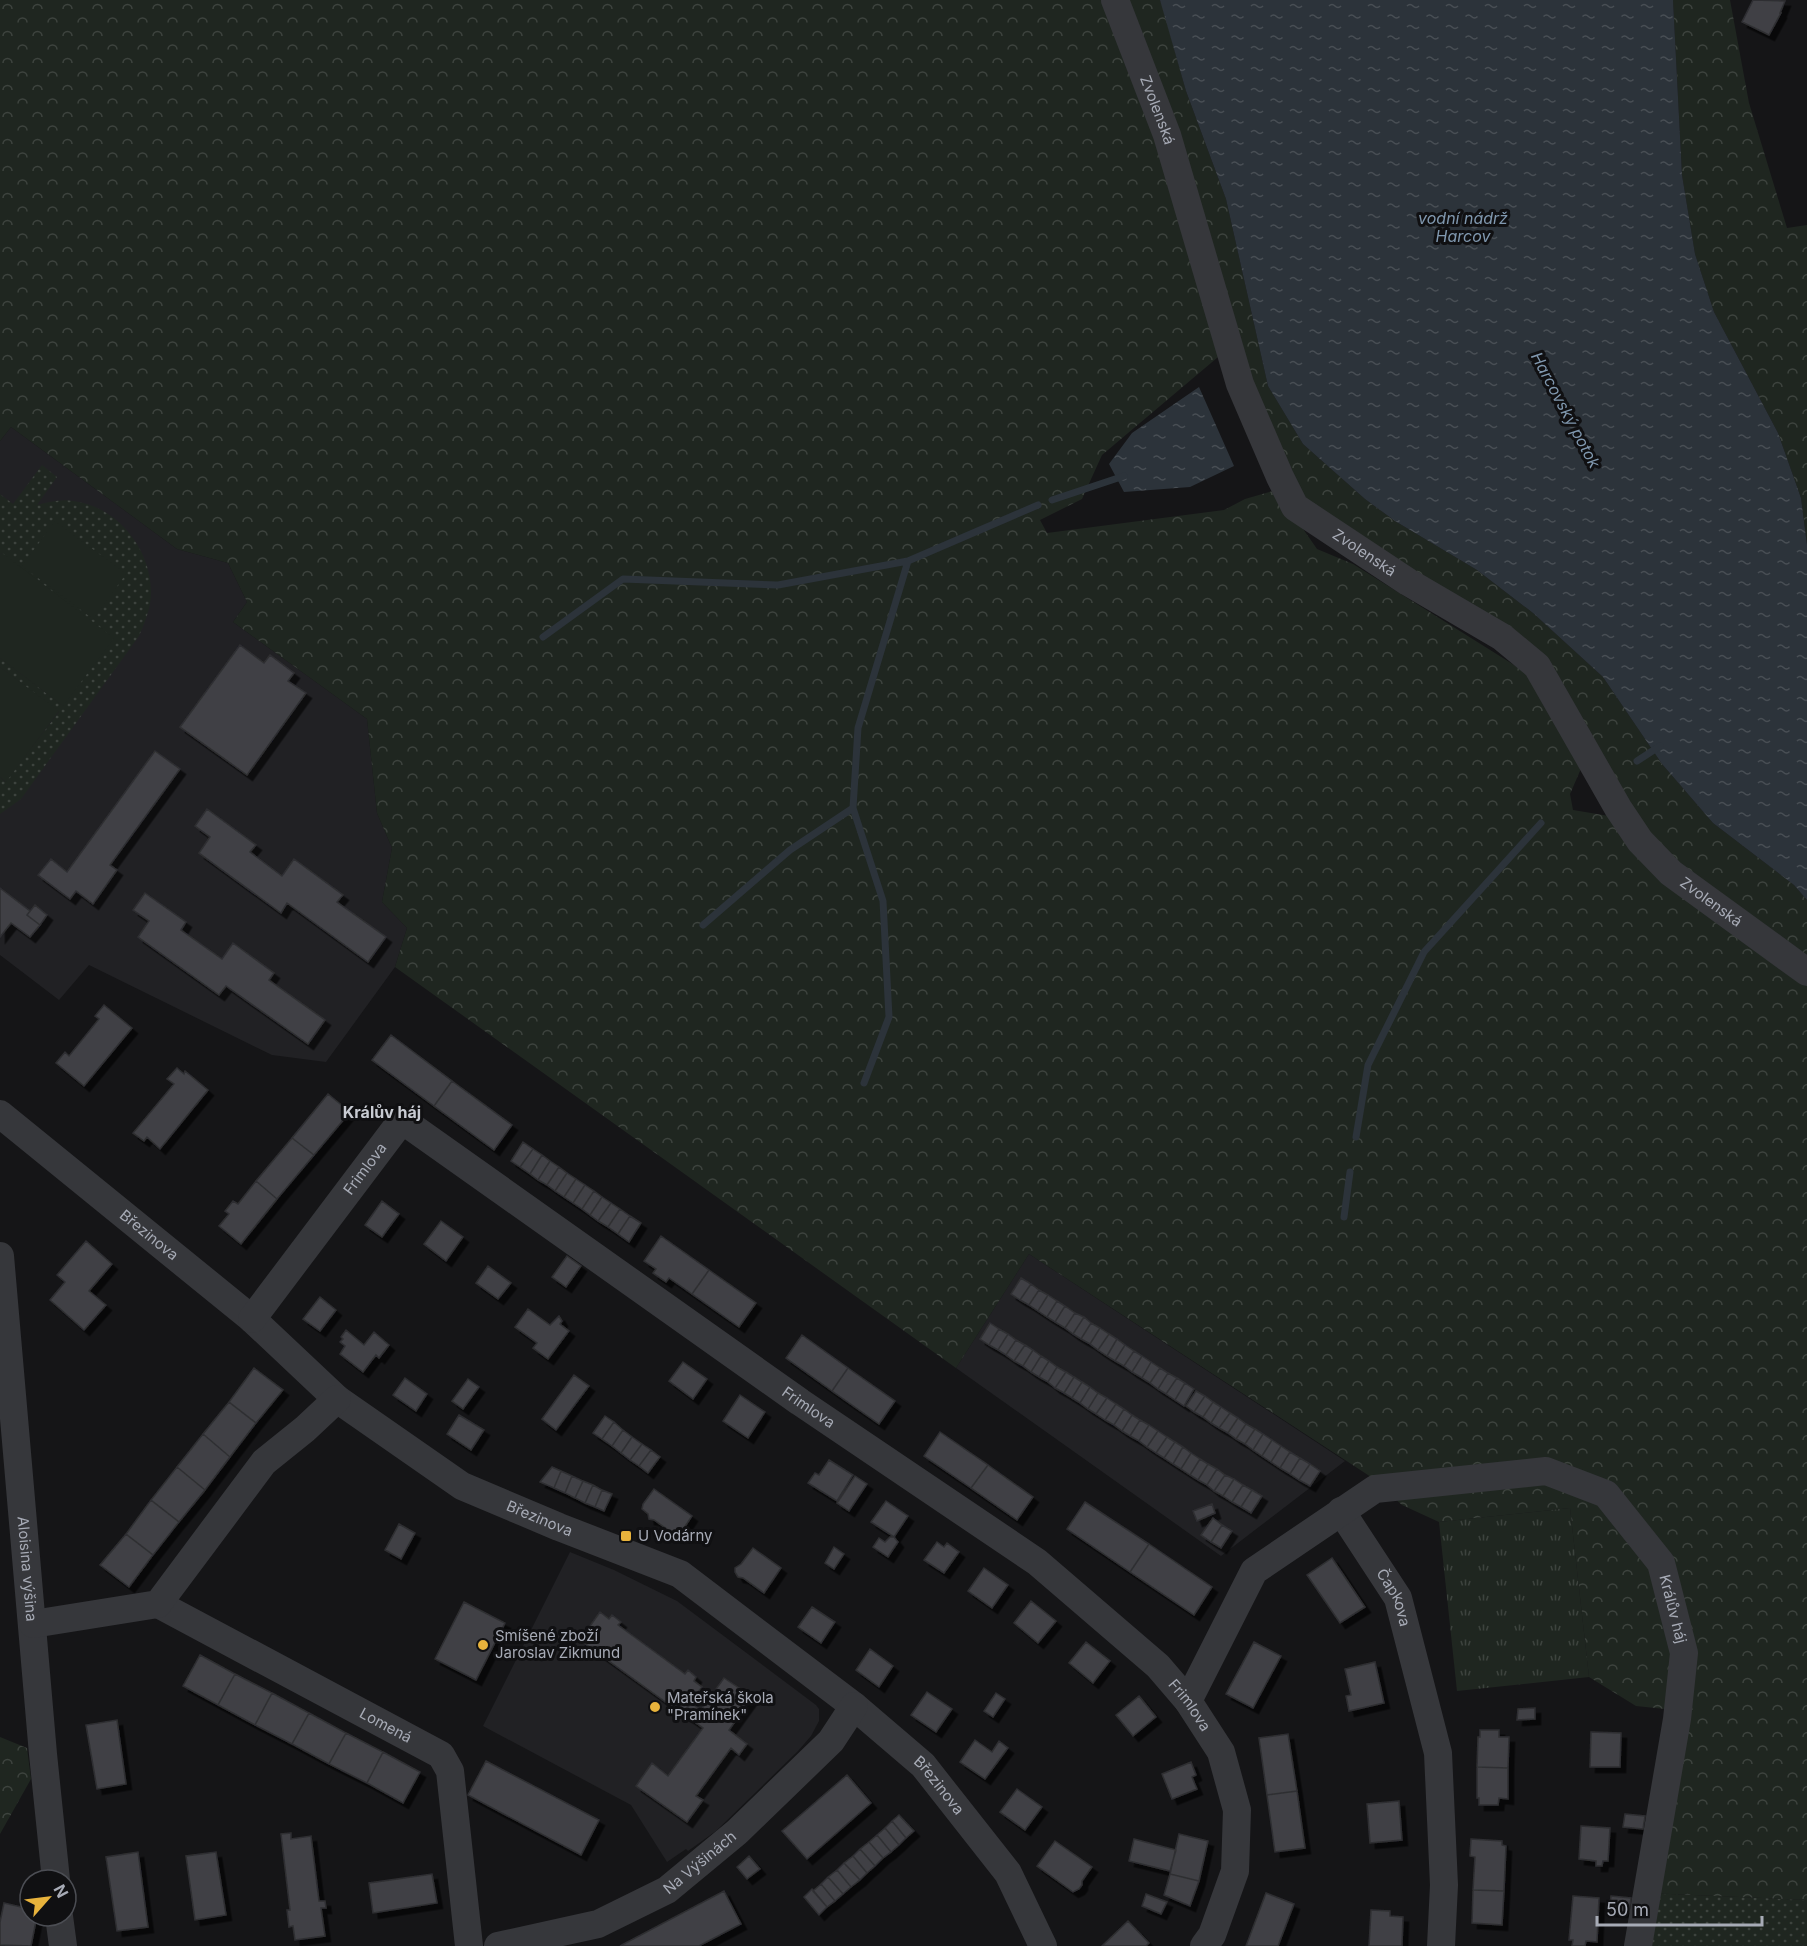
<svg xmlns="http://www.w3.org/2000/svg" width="1807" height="1946" viewBox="0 0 1807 1946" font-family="Inter,sans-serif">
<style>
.built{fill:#212124}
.grass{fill:url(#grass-dots)}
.forest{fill:url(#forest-crowns)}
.park{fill:url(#park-tufts)}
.pitch{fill:#1f2620}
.water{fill:url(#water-ripples)}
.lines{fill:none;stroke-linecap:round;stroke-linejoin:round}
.stream{stroke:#2c333a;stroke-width:7}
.building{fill:#3f4044;stroke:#2f2f32;stroke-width:1.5;filter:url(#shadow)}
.minor{stroke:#36373b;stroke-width:28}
.poi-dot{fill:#e8b33c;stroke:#101012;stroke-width:2}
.labels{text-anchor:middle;stroke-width:6;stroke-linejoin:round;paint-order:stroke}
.street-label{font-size:15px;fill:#a7abb6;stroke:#101012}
.poi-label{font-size:15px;fill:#a7abb6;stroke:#101012;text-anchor:start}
.water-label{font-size:16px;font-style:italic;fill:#8098af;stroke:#101012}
.neighbourhood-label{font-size:16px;font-weight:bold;fill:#c8cbd2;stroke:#101012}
</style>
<defs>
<pattern id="grass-dots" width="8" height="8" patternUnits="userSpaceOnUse" patternTransform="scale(1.5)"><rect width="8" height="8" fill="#1f2620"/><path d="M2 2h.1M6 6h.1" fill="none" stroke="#3d433e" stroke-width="1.8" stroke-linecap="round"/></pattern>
<pattern id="forest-crowns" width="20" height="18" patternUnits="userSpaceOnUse" patternTransform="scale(1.5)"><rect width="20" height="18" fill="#1f2620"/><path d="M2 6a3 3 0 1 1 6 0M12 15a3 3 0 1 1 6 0" fill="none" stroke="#3d433e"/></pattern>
<pattern id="park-tufts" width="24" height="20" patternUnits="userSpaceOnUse" patternTransform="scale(1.5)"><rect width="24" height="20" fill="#1f2620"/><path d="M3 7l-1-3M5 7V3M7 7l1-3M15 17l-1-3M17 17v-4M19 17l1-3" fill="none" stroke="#3d433e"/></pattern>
<pattern id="water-ripples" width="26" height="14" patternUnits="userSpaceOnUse" patternTransform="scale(1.5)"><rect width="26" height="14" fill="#2c333a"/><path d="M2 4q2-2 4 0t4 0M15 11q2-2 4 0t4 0" fill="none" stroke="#484e54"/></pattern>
<filter id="shadow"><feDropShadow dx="5.5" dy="5.5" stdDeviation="0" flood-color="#0009"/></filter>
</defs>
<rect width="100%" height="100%" fill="#151517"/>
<path class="built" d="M11 427 177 549 228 563 247 602 233 622 367 719 377 813 392 848 382 902 407 928 395 967 326 1062 272 1055 89 965 59 1000 0 955V441Z
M1029 1254 1345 1461 1221 1556 956 1368Z
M570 1552 614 1570 677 1601 816 1705 819 1709V1721L811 1736 798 1751 716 1831 688 1851 686 1849 667 1862 631 1805 483 1726Z"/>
<path class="grass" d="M42 465 57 477 37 505C49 502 61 499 73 501 117 506 151 549 151 592 151 608 145 622 139 636L21 799 0 814V777L5 782 59 712 0 667V658L63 706 2 553 0 555V494L13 504Z
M1647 1893 1807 1900V1946H1638Z"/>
<path class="forest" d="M0 0H1106L1132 59 1224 352 1102 455 1082 499 1040 520 1047 533 1224 510 1245 499 1276 490 1317 549 1353 564 1533 677 1583 764 1570 794 1573 810 1615 817 1807 979V1900L1647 1893 1665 1709 1636 1706 1589 1677 1570 1508 1439 1522 1402 1505 1368 1475 1029 1254 956 1368 395 967 407 928 382 902 392 848 377 813 367 719 233 622 247 602 228 563 177 549 11 427 0 441Z
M1124 0H1160L1162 5 1186 91 1226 199 1268 386 1303 444 1365 499 1395 521 1477 570 1533 613 1603 677 1662 764 1713 823 1794 885 1807 900V964L1670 860 1627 807 1552 675 1299 500 1280 466Z
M1673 0H1730L1749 103 1787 228 1807 225V545L1801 498 1778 433 1714 312 1695 254 1682 175Z
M0 1737 27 1748 31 1779 0 1834Z"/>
<path class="park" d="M1570 1508 1589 1677 1457 1691 1439 1522Z"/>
<path class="pitch" d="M55 521 126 574 93 619 22 566Z
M2 553 114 638 63 706 0 658V555Z
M0 667 59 711 6 782 0 777Z"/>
<path class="water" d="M1160 0H1673L1682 175 1695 254 1714 312 1778 433 1801 498 1807 545V900L1794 885 1713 823 1662 764 1603 677 1533 613 1477 570 1395 521 1365 499 1303 444 1268 386 1226 199 1186 91Z
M1199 387 1234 466 1190 487 1124 492 1109 464 1132 433Z"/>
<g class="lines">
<path class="stream" d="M1052 500 1124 476
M543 637 623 579 778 585 908 561 1038 505
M1637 761 1660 746
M853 808 883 901 889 1017 864 1083
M703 925 790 850 853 808 858 728 908 561
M1356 1137 1368 1065 1424 952 1541 823
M1344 1217 1350 1172"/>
</g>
<path class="building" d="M1753 0 1785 1 1780 13H1781L1769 35 1742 22Z
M240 645 264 663 270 655 294 673 288 681 306 693 247 775 180 727Z
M155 751 180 769 110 865 117 870 93 904 76 891 70 899 38 875 51 859 67 872Z
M207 809 256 845 250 852 282 876 294 859 343 895 337 902 386 937 368 962 287 903 281 913 199 853 210 837 195 826Z
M0 888 30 911 27 915 40 925 30 937 11 923 0 937Z
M145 893 186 922 181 930 222 959 233 943 274 973 269 980 325 1020 308 1044 226 986 219 995 138 937 149 921 133 910Z
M35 905 47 915 40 925 27 915Z
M104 1005 132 1028 84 1086 56 1063 65 1052 69 1056 99 1019 95 1016Z
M391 1035 452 1081 434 1106 372 1060Z
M177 1068 184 1074 185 1071 208 1090 160 1149 147 1137 144 1141 133 1133 174 1084 167 1079Z
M452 1081 512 1125 494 1150 434 1106Z
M328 1094 350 1112 314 1155 292 1138Z
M292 1138 314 1155 277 1199 256 1181Z
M523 1142 533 1149 520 1167 511 1161Z
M533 1149 542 1155 530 1174 520 1167Z
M542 1155 550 1161 538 1180 530 1174Z
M550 1161 559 1167 547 1185 538 1180Z
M559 1167 567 1173 555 1191 547 1185Z
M567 1173 576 1179 564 1197 555 1191Z
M576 1179 585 1185 573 1203 564 1197Z
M256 1181 277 1199 241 1244 219 1226 229 1214 225 1211 233 1201 238 1204Z
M585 1185 594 1191 582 1209 573 1203Z
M594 1191 602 1197 590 1215 582 1209Z
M602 1197 611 1203 598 1221 590 1215Z
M382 1201 399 1214 382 1237 365 1225Z
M611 1203 620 1209 608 1227 598 1221Z
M620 1209 630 1216 618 1234 608 1227Z
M630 1216 641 1223 629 1242 618 1234Z
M441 1221 463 1237 446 1261 424 1244Z
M661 1236 709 1270 692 1294 669 1278 666 1282 653 1273 656 1269 644 1261Z
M86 1241 112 1264 89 1291 106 1305 84 1330 50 1300 65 1282 57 1275Z
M567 1256 581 1266 566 1287 552 1277Z
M488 1266 511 1283 498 1299 476 1283Z
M709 1270 756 1303 739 1327 692 1294Z
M1021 1278 1031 1284 1020 1300 1011 1294Z
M1031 1284 1039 1290 1029 1305 1020 1300Z
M1039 1290 1048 1295 1038 1311 1029 1305Z
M1048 1295 1057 1301 1047 1317 1038 1311Z
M320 1297 336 1310 320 1331 303 1319Z
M1057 1301 1065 1306 1055 1322 1047 1317Z
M1065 1306 1075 1313 1065 1328 1055 1322Z
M528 1309 550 1325 559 1316 562 1321 560 1324 569 1331 548 1359 533 1348 537 1343 515 1327Z
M1075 1313 1084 1317 1073 1334 1065 1328Z
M1084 1317 1091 1323 1081 1339 1073 1334Z
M990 1323 999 1329 989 1345 980 1339Z
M1091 1323 1100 1328 1090 1344 1081 1339Z
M1100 1328 1109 1334 1098 1350 1090 1344Z
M999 1329 1008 1334 998 1350 989 1345Z
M346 1330 364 1345 374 1332 389 1345 379 1358 376 1355 363 1372 340 1354 345 1346 340 1342 343 1339 341 1337Z
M1008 1334 1016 1340 1006 1355 998 1350Z
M1109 1334 1117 1339 1107 1356 1098 1350Z
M802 1335 848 1368 832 1391 786 1358Z
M1117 1339 1125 1345 1115 1361 1107 1356Z
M1016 1340 1025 1345 1014 1361 1006 1355Z
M1025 1345 1033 1350 1023 1366 1014 1361Z
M1125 1345 1134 1351 1124 1366 1115 1361Z
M1033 1350 1041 1356 1031 1372 1023 1366Z
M1134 1351 1142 1356 1132 1372 1124 1366Z
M1041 1356 1049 1361 1039 1377 1031 1372Z
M1142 1356 1151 1362 1142 1378 1132 1372Z
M1049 1361 1057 1367 1048 1382 1039 1377Z
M683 1362 707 1379 693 1399 669 1381Z
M1151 1362 1160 1368 1150 1383 1142 1378Z
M1057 1367 1066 1372 1055 1388 1048 1382Z
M254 1368 283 1390 256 1423 229 1402Z
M848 1368 895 1401 879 1424 832 1391Z
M1160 1368 1168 1373 1158 1389 1150 1383Z
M1066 1372 1074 1377 1064 1393 1055 1388Z
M1168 1373 1177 1378 1166 1394 1158 1389Z
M574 1375 589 1386 556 1430 542 1419Z
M1074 1377 1082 1382 1072 1398 1064 1393Z
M405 1378 427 1394 416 1411 393 1395Z
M1177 1378 1185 1383 1175 1400 1166 1394Z
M468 1379 479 1387 463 1409 452 1401Z
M1082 1382 1090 1387 1080 1403 1072 1398Z
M1185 1383 1194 1389 1184 1406 1175 1400Z
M1090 1387 1098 1393 1088 1409 1080 1403Z
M1196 1391 1205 1396 1194 1412 1186 1406Z
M1098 1393 1107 1398 1096 1414 1088 1409Z
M740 1395 765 1412 748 1438 723 1421Z
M1205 1396 1213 1402 1203 1417 1194 1412Z
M1107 1398 1116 1404 1105 1420 1096 1414Z
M229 1402 256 1423 230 1457 203 1434Z
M1213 1402 1221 1407 1211 1423 1203 1417Z
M1116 1404 1124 1409 1114 1425 1105 1420Z
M1221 1407 1230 1413 1219 1428 1211 1423Z
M1124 1409 1132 1415 1122 1431 1114 1425Z
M1230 1413 1238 1418 1228 1433 1219 1428Z
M459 1415 484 1430 471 1450 447 1434Z
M1132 1415 1140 1420 1130 1436 1122 1431Z
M605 1416 614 1422 602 1439 593 1433Z
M1238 1418 1246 1424 1236 1439 1228 1433Z
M1140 1420 1149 1425 1139 1441 1130 1436Z
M614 1422 623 1430 612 1446 602 1439Z
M1246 1424 1255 1429 1245 1444 1236 1439Z
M1149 1425 1158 1431 1147 1447 1139 1441Z
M1255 1429 1263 1434 1253 1450 1245 1444Z
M623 1430 632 1437 621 1453 612 1446Z
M1158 1431 1167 1437 1156 1453 1147 1447Z
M940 1432 988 1465 971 1488 924 1456Z
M203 1434 230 1457 205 1490 177 1467Z
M1263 1434 1272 1440 1262 1456 1253 1450Z
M632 1437 642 1444 630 1460 621 1453Z
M1167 1437 1175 1442 1164 1458 1156 1453Z
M1272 1440 1281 1446 1271 1462 1262 1456Z
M1175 1442 1183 1447 1173 1464 1164 1458Z
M642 1444 651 1450 639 1466 630 1460Z
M1281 1446 1290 1452 1280 1468 1271 1462Z
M1183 1447 1191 1453 1181 1469 1173 1464Z
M651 1450 660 1457 648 1473 639 1466Z
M1290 1452 1300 1458 1290 1474 1280 1468Z
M1191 1453 1200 1459 1190 1475 1181 1469Z
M1300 1458 1310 1464 1299 1480 1290 1474Z
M1200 1459 1208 1464 1198 1480 1190 1475Z
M829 1460 853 1475 837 1501 808 1483 815 1473 819 1475Z
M1208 1464 1217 1469 1207 1485 1198 1480Z
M1310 1464 1320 1471 1310 1486 1299 1480Z
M988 1465 1033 1497 1017 1520 971 1488Z
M177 1467 205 1490 179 1522 151 1500Z
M552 1467 561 1471 554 1488 540 1482Z
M1217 1469 1225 1475 1214 1491 1207 1485Z
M561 1471 572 1476 565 1493 554 1488Z
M1225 1475 1234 1479 1223 1496 1214 1491Z
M572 1476 583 1481 575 1498 565 1493Z
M855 1476 867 1484 849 1511 837 1503Z
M1234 1479 1243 1485 1232 1502 1223 1496Z
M583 1481 593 1485 585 1503 575 1498Z
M593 1485 602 1490 595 1507 585 1503Z
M1243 1485 1252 1490 1241 1507 1232 1502Z
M654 1489 692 1516 678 1537 654 1520 649 1519 648 1514 642 1509 643 1504Z
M602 1490 612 1494 604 1511 595 1507Z
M1252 1490 1262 1496 1251 1513 1241 1507Z
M151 1500 179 1522 153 1555 126 1534Z
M886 1501 908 1516 894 1537 871 1522Z
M1085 1502 1149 1544 1130 1572 1067 1529Z
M1212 1504 1215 1513 1197 1521 1193 1511Z
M1213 1518 1222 1525 1211 1542 1201 1535Z
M399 1524 415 1533 401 1559 385 1550Z
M1222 1525 1232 1531 1221 1548 1211 1542Z
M126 1534 153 1555 129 1587 100 1565Z
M890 1537H894L898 1542 888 1557 873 1547 879 1538 885 1542Z
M937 1542 944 1547 947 1543 959 1552 944 1573 924 1560Z
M1149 1544 1212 1587 1194 1615 1130 1572Z
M834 1547 844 1554 834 1569 825 1563Z
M753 1548 781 1568 764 1593 743 1578 738 1577 735 1572V1568L741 1564Z
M1332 1558 1365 1607 1340 1623 1307 1575Z
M984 1568 1008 1585 992 1608 968 1591Z
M1031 1601 1056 1621 1038 1643 1014 1623Z
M464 1602 505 1623 476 1680 435 1659Z
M812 1607 835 1622 821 1643 798 1627Z
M600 1612 609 1619 612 1615 621 1622 618 1625 685 1674 688 1670 696 1677 694 1681 702 1687 682 1714 580 1640Z
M1086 1642 1110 1661 1093 1683 1069 1663Z
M1254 1642 1281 1656 1253 1708 1226 1694Z
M870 1649 893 1666 879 1687 856 1670Z
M200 1655 235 1674 218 1705 183 1686Z
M1375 1662 1384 1703 1349 1711 1346 1696 1351 1695 1345 1669Z
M235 1674 272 1693 255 1725 218 1705Z
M724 1678 754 1698H752L729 1730 747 1744 739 1755 731 1748 696 1796 703 1800 687 1822 636 1786 652 1763 668 1776 703 1728 683 1714 691 1703 701 1710Z
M927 1692 952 1709 936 1732 911 1715Z
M272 1693 309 1713 292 1744 255 1725Z
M996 1693 1005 1699 993 1717 984 1711Z
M1139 1696 1156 1717 1133 1736 1116 1715Z
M1535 1708V1719L1517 1720 1518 1709Z
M309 1713 346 1733 329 1764 292 1744Z
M117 1720 126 1784 97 1789 86 1725Z
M1480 1730H1499V1737H1509L1508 1768 1477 1767 1478 1737H1480Z
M1591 1732 1621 1733 1620 1767H1590Z
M346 1733 383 1752 367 1783 329 1764Z
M1288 1734 1297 1791 1267 1795 1259 1738Z
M975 1740 992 1752 999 1741 1008 1748 985 1779 960 1762Z
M383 1752 420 1772 403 1803 367 1783Z
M486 1761 599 1820 581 1855 468 1795Z
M1191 1762 1196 1775 1192 1777 1197 1789 1172 1799 1162 1774Z
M1477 1767 1508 1768V1799L1499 1798 1498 1805H1479V1798H1477Z
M847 1775 871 1803 807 1859 782 1831Z
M1017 1789 1042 1807 1025 1830 1000 1812Z
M1297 1791 1305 1848 1275 1852 1267 1795Z
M1399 1801 1402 1840 1370 1843 1367 1804Z
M1625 1814 1645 1816 1643 1829 1623 1827Z
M899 1815 914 1831 906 1838 892 1821Z
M892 1821 906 1838 899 1845 885 1828Z
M1581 1826 1610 1828 1608 1861H1603L1602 1866H1596V1861L1579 1859Z
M885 1828 899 1845 891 1852 877 1835Z
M291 1833V1839L311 1836 319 1901H325L326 1908H321L325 1936 295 1940 293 1926 289 1927 287 1910H290L281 1834Z
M1179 1834 1208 1841 1199 1881 1170 1874Z
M877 1835 891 1852 883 1858 869 1842Z
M1134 1839 1176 1850 1170 1871 1129 1861Z
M1471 1839 1502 1841V1845L1506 1846 1504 1891 1473 1890 1475 1857 1470 1856Z
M1055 1841 1092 1867 1082 1881V1885L1079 1889 1073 1892 1037 1866Z
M869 1842 883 1858 875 1866 860 1849Z
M860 1849 875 1866 867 1873 853 1856Z
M138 1852 148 1927 117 1931 106 1857Z
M216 1852 226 1915 195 1920 186 1856Z
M749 1856 760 1869 747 1879 737 1867Z
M853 1856 867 1873 860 1880 844 1863Z
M844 1863 860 1880 851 1887 837 1870Z
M837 1870 851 1887 843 1894 828 1877Z
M432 1874 437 1903 373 1913 369 1883Z
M1170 1874 1199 1881 1190 1906 1164 1895Z
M828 1877 843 1894 835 1901 821 1884Z
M821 1884 835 1901 827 1907 813 1891Z
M812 1889 827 1907 819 1915 804 1897Z
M1473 1890 1504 1891 1502 1925 1472 1923Z
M724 1891 741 1924 699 1946H620Z
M1266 1893 1294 1904 1278 1946H1246Z
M1146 1894 1167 1902 1161 1914 1142 1906Z
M1573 1896 1599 1898 1597 1942 1586 1941 1585 1946H1572L1573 1940H1569Z
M1611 1896 1631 1898 1629 1912 1609 1911Z
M4 1903 30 1909V1916H37L31 1946 0 1945V1922Z
M1371 1910 1390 1911V1916L1403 1917 1402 1946H1369Z
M1128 1921 1149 1943 1146 1946H1102Z"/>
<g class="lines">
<g class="minor">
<path id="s1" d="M1115 0 1167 135 1240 384 1280 477 1295 507 1408 582 1502 637 1537 666 1618 808 1640 841 1671 873 1807 972"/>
<path id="s2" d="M0 1114 252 1319 337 1399 462 1486 559 1527 680 1574 854 1706 923 1765 1008 1873 1043 1946"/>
<path id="s3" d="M0 1256 43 1754 56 1880"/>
<path id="s4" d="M252 1319 402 1120 800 1402 1037 1562 1158 1666 1188 1701 1221 1752 1237 1810 1235 1871 1212 1935 1204 1946"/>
<path id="s5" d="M1341 1511 1398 1598 1438 1753 1444 1885 1441 1946"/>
<path id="s6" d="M158 1604 441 1755 450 1771 469 1946"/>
<path d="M33 1624 158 1604 264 1462 305 1429 337 1399"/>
<path id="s7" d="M1188 1701 1254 1571 1375 1489 1546 1471 1606 1494 1661 1563 1684 1653 1677 1719 1638 1946"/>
<path d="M59 1916 63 1946"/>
<path id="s8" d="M498 1946 598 1924 667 1890 737 1832 831 1741 854 1706"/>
</g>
</g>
<g class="poi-dot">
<rect x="620" y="1530" width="12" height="12" rx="3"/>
<circle cx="483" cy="1645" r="6"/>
<circle cx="655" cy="1707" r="6"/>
</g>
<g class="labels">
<g class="street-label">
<text dy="5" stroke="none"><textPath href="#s1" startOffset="118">Zvolenská</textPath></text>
<text dy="5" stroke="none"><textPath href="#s1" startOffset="622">Zvolenská</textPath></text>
<text dy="5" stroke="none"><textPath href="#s1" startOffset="1126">Zvolenská</textPath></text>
<text dy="5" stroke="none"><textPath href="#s4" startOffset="188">Frimlova</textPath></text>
<text dy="5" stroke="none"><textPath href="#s2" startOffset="192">Březinova</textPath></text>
<text dy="5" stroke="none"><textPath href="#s4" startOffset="747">Frimlova</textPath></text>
<text dy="5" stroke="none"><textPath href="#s2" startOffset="678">Březinova</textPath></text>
<text dy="5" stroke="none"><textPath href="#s3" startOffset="314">Aloisina výšina</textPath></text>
<text dy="5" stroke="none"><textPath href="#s5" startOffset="102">Čapkova</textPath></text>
<text dy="5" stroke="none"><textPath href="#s7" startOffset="664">Králův háj</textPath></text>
<text dy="5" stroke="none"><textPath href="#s4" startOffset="1233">Frimlova</textPath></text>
<text dy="5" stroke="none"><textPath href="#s6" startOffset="258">Lomená</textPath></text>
<text dy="5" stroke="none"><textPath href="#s2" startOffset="1164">Březinova</textPath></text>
<text dy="5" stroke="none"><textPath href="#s8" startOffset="222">Na Výšinách</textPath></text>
</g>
<g class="poi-label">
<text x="638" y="1541">U Vodárny</text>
<text x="495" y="1641">Smíšené zboží<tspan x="495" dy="17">Jaroslav Zikmund</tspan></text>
<text x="667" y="1703">Mateřská škola<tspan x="667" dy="17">"Pramínek"</tspan></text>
</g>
<g class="water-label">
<text x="1463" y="224">vodní nádrž<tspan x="1463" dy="18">Harcov</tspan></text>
<text transform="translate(1566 410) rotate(62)" y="6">Harcovský potok</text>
</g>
<g class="neighbourhood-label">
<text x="382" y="1118">Králův háj</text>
</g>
</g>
<g transform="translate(48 1898) rotate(62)"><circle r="28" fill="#101012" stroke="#4c4e54" stroke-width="1.5"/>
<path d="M0-4.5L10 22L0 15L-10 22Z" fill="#e8b33c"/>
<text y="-9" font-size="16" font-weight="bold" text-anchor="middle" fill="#a7abb6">N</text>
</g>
<path d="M1597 1916v9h165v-9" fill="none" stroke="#a7abb6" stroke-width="3"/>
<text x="1606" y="1916" font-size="18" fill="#a7abb6" stroke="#101012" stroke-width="4.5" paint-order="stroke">50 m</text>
</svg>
